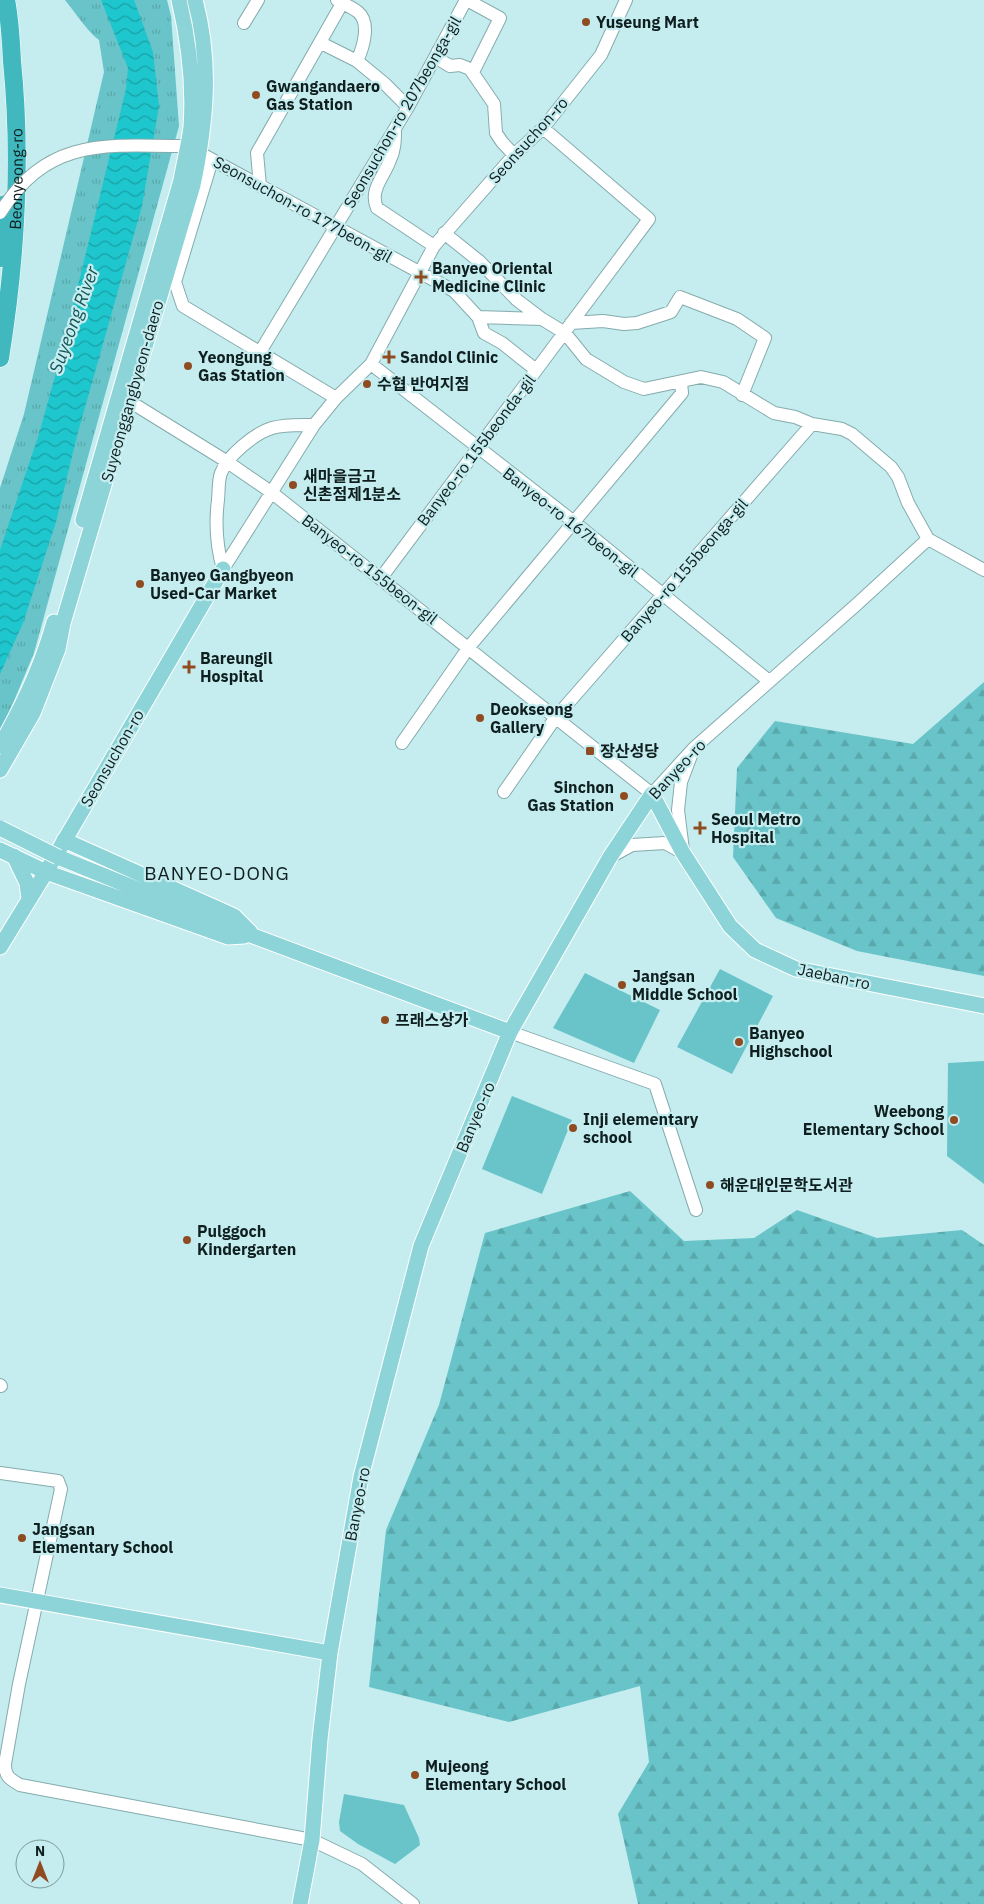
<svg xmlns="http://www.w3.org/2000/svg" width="984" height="1904" viewBox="0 0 984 1904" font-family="'IBM Plex Sans','Noto Sans KR',sans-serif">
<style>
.grass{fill:url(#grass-tufts)}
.forest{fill:url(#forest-firs)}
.garden{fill:#68c4c8}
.water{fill:url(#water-waves)}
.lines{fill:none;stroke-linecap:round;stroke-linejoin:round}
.minor-casing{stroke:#85abad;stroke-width:14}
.major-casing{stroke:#fff;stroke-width:17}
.highway-casing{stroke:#fff;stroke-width:19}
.minor{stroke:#fff;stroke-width:12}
.major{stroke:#8cd4d8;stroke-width:15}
.highway{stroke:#40b8be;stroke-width:18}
.minor-bridge-casing{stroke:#85abad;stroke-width:14;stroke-linecap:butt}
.major-bridge-casing{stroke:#fff;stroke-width:17;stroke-linecap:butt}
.minor-bridge{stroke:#fff;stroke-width:12}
.major-bridge{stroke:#8cd4d8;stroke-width:15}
.poi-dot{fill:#904c21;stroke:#c5edef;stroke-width:2}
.labels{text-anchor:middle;stroke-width:4.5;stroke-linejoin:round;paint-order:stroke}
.poi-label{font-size:16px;font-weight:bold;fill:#0f1e1f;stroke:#c5edef;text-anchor:start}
.street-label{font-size:16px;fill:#0f1e1f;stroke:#c5edef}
.water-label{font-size:18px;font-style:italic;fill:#145356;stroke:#c5edef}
.quarter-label{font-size:19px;letter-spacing:1px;fill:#0f1e1f;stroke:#c5edef}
</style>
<defs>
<pattern id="grass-tufts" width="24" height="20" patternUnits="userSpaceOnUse" patternTransform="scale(1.25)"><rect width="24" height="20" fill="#68c4c8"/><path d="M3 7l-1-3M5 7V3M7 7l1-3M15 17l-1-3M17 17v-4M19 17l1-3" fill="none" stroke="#59a8ab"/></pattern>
<pattern id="forest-firs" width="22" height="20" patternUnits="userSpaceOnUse" patternTransform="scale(1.25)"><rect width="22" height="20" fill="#68c4c8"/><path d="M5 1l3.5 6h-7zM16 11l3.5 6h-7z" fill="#59a8ab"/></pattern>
<pattern id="water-waves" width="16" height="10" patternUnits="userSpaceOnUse" patternTransform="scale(1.25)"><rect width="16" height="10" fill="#1ec6cd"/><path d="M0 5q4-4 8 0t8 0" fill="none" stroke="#19a0a6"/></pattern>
</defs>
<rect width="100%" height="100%" fill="#c5edef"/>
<path class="grass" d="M65 0H167L171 16 179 126 34 653 6 720 0 729V488L24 414 104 72 99 40C88 32 74 11 65 0Z"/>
<path class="forest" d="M984 682V976L857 951 776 918 733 857 737 768 775 721 913 744Z
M630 1191 684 1241 754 1238 797 1210 877 1238 962 1230 984 1245V1904H638L618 1814 649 1762 640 1686 509 1722 369 1687 386 1530 439 1405 485 1233Z"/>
<path class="garden" d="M720 969 773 996 732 1074 677 1047Z
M585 973 660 1010 634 1063 553 1028Z
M984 1061V1184L947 1156 948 1063Z
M512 1096 572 1120 542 1194 482 1169Z
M344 1794 404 1805 419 1838 420 1845 395 1864 358 1844 340 1831 339 1822Z"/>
<path class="water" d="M101 0H134L153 52 159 106 142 206 78 432 56 522 23 623 0 674V550L39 434 62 351 126 89 128 68Z"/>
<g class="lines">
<defs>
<path id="minor" d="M337 0C343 4 352 7 358 12 371 23 363 48 357 61
M467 0 500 18 473 72
M244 23 258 0
M321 43 357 61 385 84 408 107
M438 51 440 60 450 66 460 65 470 69 494 104 496 133 502 142 514 155
M395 129C395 140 395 150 390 160 384 177 369 190 377 208L434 246
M171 146H187L454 291 478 317 484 333 502 343 536 370
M212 160 175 282 183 306 336 398
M260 186 257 153 344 0
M444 233 479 261 517 300 542 319 565 333 586 359 624 382 644 389 701 377 723 382 774 413 795 417 812 424 842 429 852 434 891 467 898 477 908 503 928 539
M478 317 542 319
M571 323 603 321 624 324 637 323 671 312 680 297 737 319 765 338 742 395
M260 352 408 107 466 0
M371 364 574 522 769 681
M129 401 226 461 271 492 652 794 694 748 856 605 928 539
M928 539 984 570
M223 569 314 425 336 398 371 364 434 246 514 155 543 128 601 55 626 0
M223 569C216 545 215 524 218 500 219 491 218 481 221 473 227 456 255 433 272 428 286 424 300 425 314 425
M381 578 649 219 543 128
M402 743 469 647 682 393 681 382
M504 792 556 717 812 424
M683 850 678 810 681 782 692 753
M610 857 632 845 665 843 683 853
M510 1032 655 1084 696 1210
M0 1385 1 1386
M0 1473 58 1481 61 1489 19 1684 5 1764C5 1777 10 1779 20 1785L312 1840 362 1864 413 1904"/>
<path id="major" d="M83 520 181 180C184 163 189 144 191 127 194 84 189 42 179 0
M0 746C23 706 42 666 54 622
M0 770 33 713 58 649 63 623 193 185C206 123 212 62 195 0
M64 840 234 916 250 932
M0 850 46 872 228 937 244 936
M14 856 27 883 29 899
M58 857 240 931 510 1032
M0 947 46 872 223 569
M0 1595 330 1653
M300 1904 312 1840 320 1739 330 1653 361 1477 421 1246 510 1032 610 857 652 794 683 853 730 926 755 950 796 969 984 1006"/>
<g id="highway">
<path d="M1 258 5 204"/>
<path id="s1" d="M0 358C16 259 22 161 12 61 11 41 10 20 6 0"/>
</g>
</defs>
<use href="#minor" class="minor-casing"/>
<use href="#major" class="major-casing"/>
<use href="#highway" class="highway-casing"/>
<use href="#minor" class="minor"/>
<use href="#major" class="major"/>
<use href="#highway" class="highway"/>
<defs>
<path id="minor-bridge" d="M0 213C44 143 96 144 171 146"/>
<path id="major-bridge" d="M0 828 58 857"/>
</defs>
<use href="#minor-bridge" class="minor-bridge-casing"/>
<use href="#major-bridge" class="major-bridge-casing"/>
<use href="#minor-bridge" class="minor-bridge"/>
<use href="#major-bridge" class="major-bridge"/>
</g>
<g class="poi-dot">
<circle cx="586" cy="22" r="5"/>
<circle cx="256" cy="95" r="5"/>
<path d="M418.5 269.5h5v5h5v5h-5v5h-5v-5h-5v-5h5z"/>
<path d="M386.5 349.5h5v5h5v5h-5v5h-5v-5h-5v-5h5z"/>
<circle cx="188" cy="366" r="5"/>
<circle cx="367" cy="384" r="5"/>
<circle cx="293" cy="485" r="5"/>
<circle cx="140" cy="584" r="5"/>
<path d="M186.5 659.5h5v5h5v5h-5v5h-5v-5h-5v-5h5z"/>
<circle cx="480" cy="718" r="5"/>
<rect x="585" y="746" width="10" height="10" rx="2.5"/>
<circle cx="624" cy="796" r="5"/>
<path d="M697.5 820.5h5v5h5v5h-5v5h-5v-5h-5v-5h5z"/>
<circle cx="622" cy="985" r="5"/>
<circle cx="385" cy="1020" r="5"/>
<circle cx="739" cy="1042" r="5"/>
<circle cx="954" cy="1120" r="5"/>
<circle cx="573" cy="1128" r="5"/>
<circle cx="710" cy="1185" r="5"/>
<circle cx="187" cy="1240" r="5"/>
<circle cx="22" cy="1538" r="5"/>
<circle cx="415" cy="1775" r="5"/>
</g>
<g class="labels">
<g class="poi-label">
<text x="596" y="28">Yuseung Mart</text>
<text x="266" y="92">Gwangandaero<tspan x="266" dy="18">Gas Station</tspan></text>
<text x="432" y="274">Banyeo Oriental<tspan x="432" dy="18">Medicine Clinic</tspan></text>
<text x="198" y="363">Yeongung<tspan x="198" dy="18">Gas Station</tspan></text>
<text x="400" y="363">Sandol Clinic</text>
<text x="377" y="390">수협 반여지점</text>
<text x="303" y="482">새마을금고<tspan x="303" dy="18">신촌점제1분소</tspan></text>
<text x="150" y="581">Banyeo Gangbyeon<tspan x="150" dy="18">Used-Car Market</tspan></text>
<text x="200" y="664">Bareungil<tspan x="200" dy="18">Hospital</tspan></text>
<text x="490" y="715">Deokseong<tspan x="490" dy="18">Gallery</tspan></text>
<text x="600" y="757">장산성당</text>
<text x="614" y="793" text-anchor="end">Sinchon<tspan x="614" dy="18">Gas Station</tspan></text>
<text x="711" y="825">Seoul Metro<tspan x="711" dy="18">Hospital</tspan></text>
<text x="632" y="982">Jangsan<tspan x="632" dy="18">Middle School</tspan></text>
<text x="395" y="1026">프래스상가</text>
<text x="749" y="1039">Banyeo<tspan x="749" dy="18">Highschool</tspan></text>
<text x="944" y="1117" text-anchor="end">Weebong<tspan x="944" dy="18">Elementary School</tspan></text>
<text x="583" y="1125">Inji elementary<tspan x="583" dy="18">school</tspan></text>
<text x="720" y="1191">해운대인문학도서관</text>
<text x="197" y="1237">Pulggoch<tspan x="197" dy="18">Kindergarten</tspan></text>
<text x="32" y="1535">Jangsan<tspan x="32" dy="18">Elementary School</tspan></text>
<text x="425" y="1772">Mujeong<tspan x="425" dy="18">Elementary School</tspan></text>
</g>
<g class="street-label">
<text transform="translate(402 112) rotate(-60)" y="6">Seonsuchon-ro 207beonga-gil</text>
<text transform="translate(528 140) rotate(-48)" y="6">Seonsuchon-ro</text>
<text dy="6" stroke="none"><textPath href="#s1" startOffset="180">Beonyeong-ro</textPath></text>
<text transform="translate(303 209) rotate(29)" y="6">Seonsuchon-ro 177beon-gil</text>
<text transform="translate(132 391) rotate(-74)" y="6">Suyeonggangbyeon-daero</text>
<text transform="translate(476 450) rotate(-53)" y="6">Banyeo-ro 155beonda-gil</text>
<text transform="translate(571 522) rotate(38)" y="6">Banyeo-ro 167beon-gil</text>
<text transform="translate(370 569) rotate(38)" y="6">Banyeo-ro 155beon-gil</text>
<text transform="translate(684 570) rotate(-49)" y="6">Banyeo-ro 155beonga-gil</text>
<text transform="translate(112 758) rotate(-60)" y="6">Seonsuchon-ro</text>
<text transform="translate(677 769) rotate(-47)" y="6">Banyeo-ro</text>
<text transform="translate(834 976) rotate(12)" y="6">Jaeban-ro</text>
<text transform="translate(475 1117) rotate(-67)" y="6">Banyeo-ro</text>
<text transform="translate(357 1504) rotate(-79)" y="6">Banyeo-ro</text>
</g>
<g class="water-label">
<text transform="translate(74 320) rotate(-70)" y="6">Suyeong River</text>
</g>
<g class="quarter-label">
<text x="217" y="880">BANYEO-DONG</text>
</g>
</g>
<g transform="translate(40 1864)"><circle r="24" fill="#c5edef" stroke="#7c9a9c"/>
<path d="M0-4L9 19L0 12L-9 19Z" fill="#904c21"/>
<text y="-8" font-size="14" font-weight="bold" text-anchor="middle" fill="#0f1e1f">N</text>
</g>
</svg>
